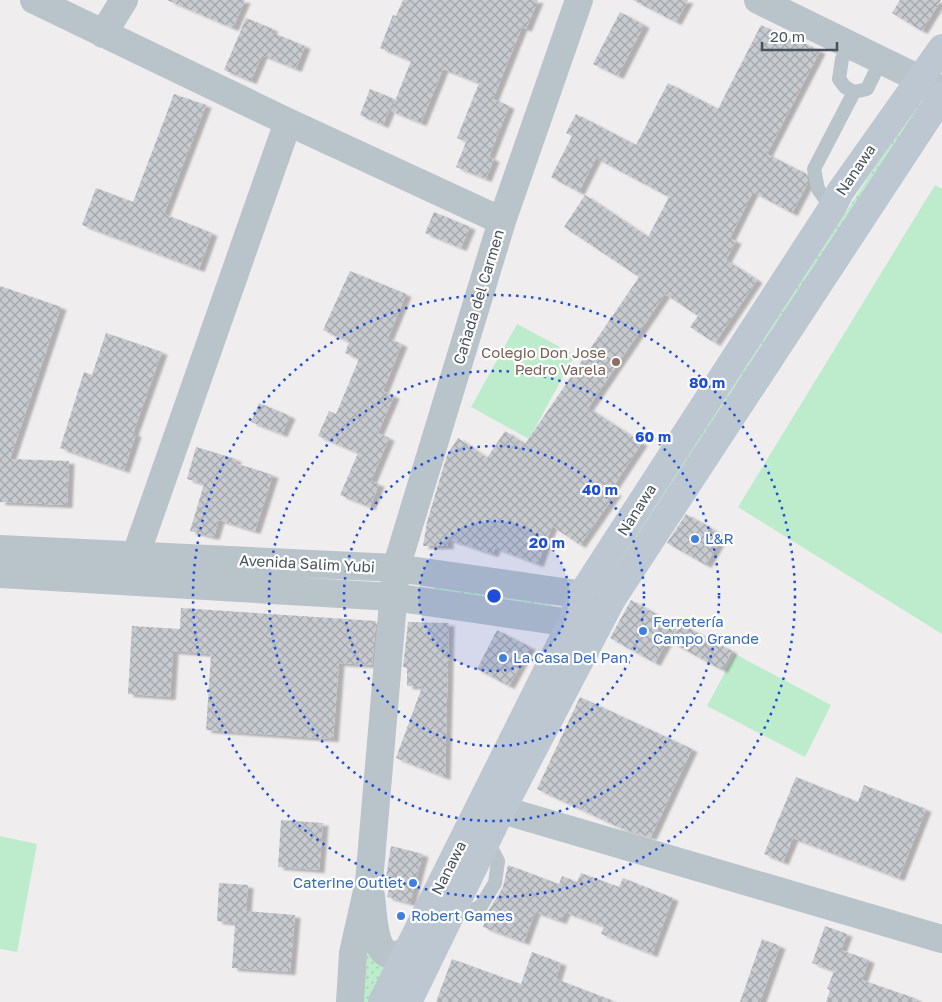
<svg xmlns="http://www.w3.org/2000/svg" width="942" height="1002" viewBox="0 0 942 1002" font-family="'Golos Text',sans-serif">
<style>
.green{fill:url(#green-dots)}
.pitch{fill:#bdeccc}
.building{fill:url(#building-cross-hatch);filter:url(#shadow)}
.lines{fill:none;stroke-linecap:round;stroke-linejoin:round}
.service{stroke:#b9c3ca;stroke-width:14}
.minor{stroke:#b9c3ca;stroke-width:28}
.secondary{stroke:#bcc7d1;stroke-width:28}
.ring{fill:none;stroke:#1d4ed8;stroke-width:2.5;stroke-dasharray:2.5 5}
.education-dot{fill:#8d6e63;stroke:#fff;stroke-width:2}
.shop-dot{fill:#3f7fe0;stroke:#fff;stroke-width:2}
.labels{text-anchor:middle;stroke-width:4.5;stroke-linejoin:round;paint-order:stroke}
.street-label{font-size:15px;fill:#47525a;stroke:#fff}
.education-label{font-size:15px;fill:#785e54;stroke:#fff;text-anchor:end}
.shop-label{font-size:15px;fill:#366cbe;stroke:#fff;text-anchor:start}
.centre{fill:#1d4ed8;stroke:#fff;stroke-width:2.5}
.ring-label{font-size:15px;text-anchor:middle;font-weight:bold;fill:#1d4ed8;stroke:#fff;stroke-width:4.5;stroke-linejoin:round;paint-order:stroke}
</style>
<defs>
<pattern id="green-dots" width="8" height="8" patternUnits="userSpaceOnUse" patternTransform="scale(1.25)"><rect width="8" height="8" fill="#bdeccc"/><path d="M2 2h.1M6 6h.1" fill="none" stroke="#a4ccb1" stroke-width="1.8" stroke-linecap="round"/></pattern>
<pattern id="building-cross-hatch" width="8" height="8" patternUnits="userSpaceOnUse" patternTransform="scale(1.25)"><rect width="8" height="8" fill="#c7cbd0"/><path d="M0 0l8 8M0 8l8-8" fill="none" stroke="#a3a7ac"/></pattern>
<filter id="shadow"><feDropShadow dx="5.5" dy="3" stdDeviation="1" flood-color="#0004"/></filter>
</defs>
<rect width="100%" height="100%" fill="#f0edee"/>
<path class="green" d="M917 102 921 103 613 576 611 575Z
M432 585 552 603 551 606 435 590Z
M365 925 387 966 369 1002H359Z"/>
<path class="pitch" d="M935 185 942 189V634L738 507Z
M517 324 575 355 529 439 471 407Z
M735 654 831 705 805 757 707 706Z
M0 836 37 844 17 952 0 949Z"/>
<path class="building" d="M167 0H245L233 28Z
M403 0H538L526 29 522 27 493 99 509 106 489 157 494 159 486 179 456 167 466 142 457 138 479 83 443 69 421 123 391 111 411 61 380 48 393 15 396 16Z
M633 0H688L676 22Z
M900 0H941L922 31 892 13Z
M620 12 644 25 618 76 593 64Z
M246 18 273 29 271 32 305 46 296 69 262 55 251 81 224 70Z
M761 25 799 44 800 41 820 51 767 154 806 174 808 183 792 213 753 192 730 238 736 241 726 260 757 280 715 343 690 327 698 316 665 294 588 408 642 443 611 490 616 493 580 545 552 526 538 564 495 548 493 554 448 539V546H423L427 522 447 455 458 438 487 458 505 431 525 444 639 277 564 227 585 195 648 237 669 197 596 158 579 192 551 177 572 136 566 133 576 114 636 145 668 83 718 109Z
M370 89 394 99 383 125 360 115Z
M174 94 206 105 164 214 212 233 199 269 82 225 96 188 133 202Z
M434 212 470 227 461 248 425 233Z
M350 271 406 294 388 338 402 344 383 391 394 396 378 433 389 438 371 481 379 484 370 507 340 495 358 453 318 436 329 411 336 414 359 359 345 353 349 342 323 330Z
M0 286 61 307 10 459 69 461 67 505 0 502Z
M106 333 162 352 133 433 136 434 124 470 60 448 84 372 92 375Z
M259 403 290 416 282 434 251 422Z
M196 447 236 459 235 463 273 475 255 531 219 520 214 537 190 531 204 484 187 479Z
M686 514 723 535 706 565 667 543Z
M631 600 676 625 655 663 610 638Z
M181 608 376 621 372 665 339 663 333 739 206 730 211 654 173 651 170 697 128 694 132 626 180 629Z
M408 622 449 623 445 777 396 758 422 687 407 686V668L403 667Z
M679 623 732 651 722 670 669 641Z
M497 630 530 647 509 686 477 669Z
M580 697 692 749 651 837 623 829 537 789Z
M796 777 858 802 864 785 926 809 899 878 793 838 783 862 764 854Z
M281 820 323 823 319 870 278 867Z
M391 846 423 854 410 903 387 897 390 885 385 884Z
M508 865 559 884 562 876 577 882 581 873 619 887 623 878 673 898 652 954 601 934 604 926 565 912 561 921 535 912 524 942 483 927 489 910 503 887Z
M219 883 248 885 246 911 295 915 290 972 232 968 235 923 217 921Z
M825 926 847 934 841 950 869 960 862 980 917 999 916 1002H826L830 990 827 989 834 971 812 963Z
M762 939 780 946 760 1002H740Z
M532 952 561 963 556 979 611 1000 610 1002H436L452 959 521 984Z"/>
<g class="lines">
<path class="service" d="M849 45 842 59 839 79 845 87 854 92 867 89 881 60
M832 208 818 189 814 169 854 92
M452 914 471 911 481 906 495 883 498 861 487 840"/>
<path class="minor" d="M34 0 288 122 502 221
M758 0 942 90
M103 34 124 0
M0 549 396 568 612 599
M135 557 288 122
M0 574 393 597 571 623 593 628
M482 804 942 939
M371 896C374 919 373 972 408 950
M350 1002 353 953 369 882 396 568 502 221 579 0"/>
<path class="secondary" d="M382 1002 571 623 582 594 832 208 840 192 942 48
M408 1002 501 811 612 599 942 96"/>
</g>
<circle cx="494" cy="596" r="75" fill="#1d4ed8" fill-opacity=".12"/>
<g class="ring">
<circle cx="494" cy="596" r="75"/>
<circle cx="494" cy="596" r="150"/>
<circle cx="494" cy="596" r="225"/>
<circle cx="494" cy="596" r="301"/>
</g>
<circle class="education-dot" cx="616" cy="362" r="5"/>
<g class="shop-dot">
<circle cx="695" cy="539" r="5"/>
<circle cx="643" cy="631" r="5"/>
<circle cx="503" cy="658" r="5"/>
<circle cx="413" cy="883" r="5"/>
<circle cx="401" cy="916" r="5"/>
</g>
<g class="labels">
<g class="street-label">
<text transform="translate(856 170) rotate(-56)" y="5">Nanawa</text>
<text transform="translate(479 297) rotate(-73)" y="5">Cañada del Carmen</text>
<text transform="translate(637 510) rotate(-57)" y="5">Nanawa</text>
<text transform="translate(307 564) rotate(3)" y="5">Avenida Salim Yubi</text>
<text transform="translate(449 868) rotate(-63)" y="5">Nanawa</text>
</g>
<g class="education-label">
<text x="606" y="358">Colegio Don Jose<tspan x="606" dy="17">Pedro Varela</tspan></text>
</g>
<g class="shop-label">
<text x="705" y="544">L&amp;R</text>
<text x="653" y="627">Ferretería<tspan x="653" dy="17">Campo Grande</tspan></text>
<text x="513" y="663">La Casa Del Pan</text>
<text x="403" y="888" text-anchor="end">Caterine Outlet</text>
<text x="411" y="921">Robert Games</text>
</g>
</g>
<circle cx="494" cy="596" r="8" class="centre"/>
<g class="ring-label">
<text x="707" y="388">80 m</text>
<text x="653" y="442">60 m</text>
<text x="600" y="495">40 m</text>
<text x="547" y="548">20 m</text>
</g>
<path d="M762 42v8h75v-8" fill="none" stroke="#47525a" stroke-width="2.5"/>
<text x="770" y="42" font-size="15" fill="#47525a" stroke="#ffffff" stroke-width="4" paint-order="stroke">20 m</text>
</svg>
